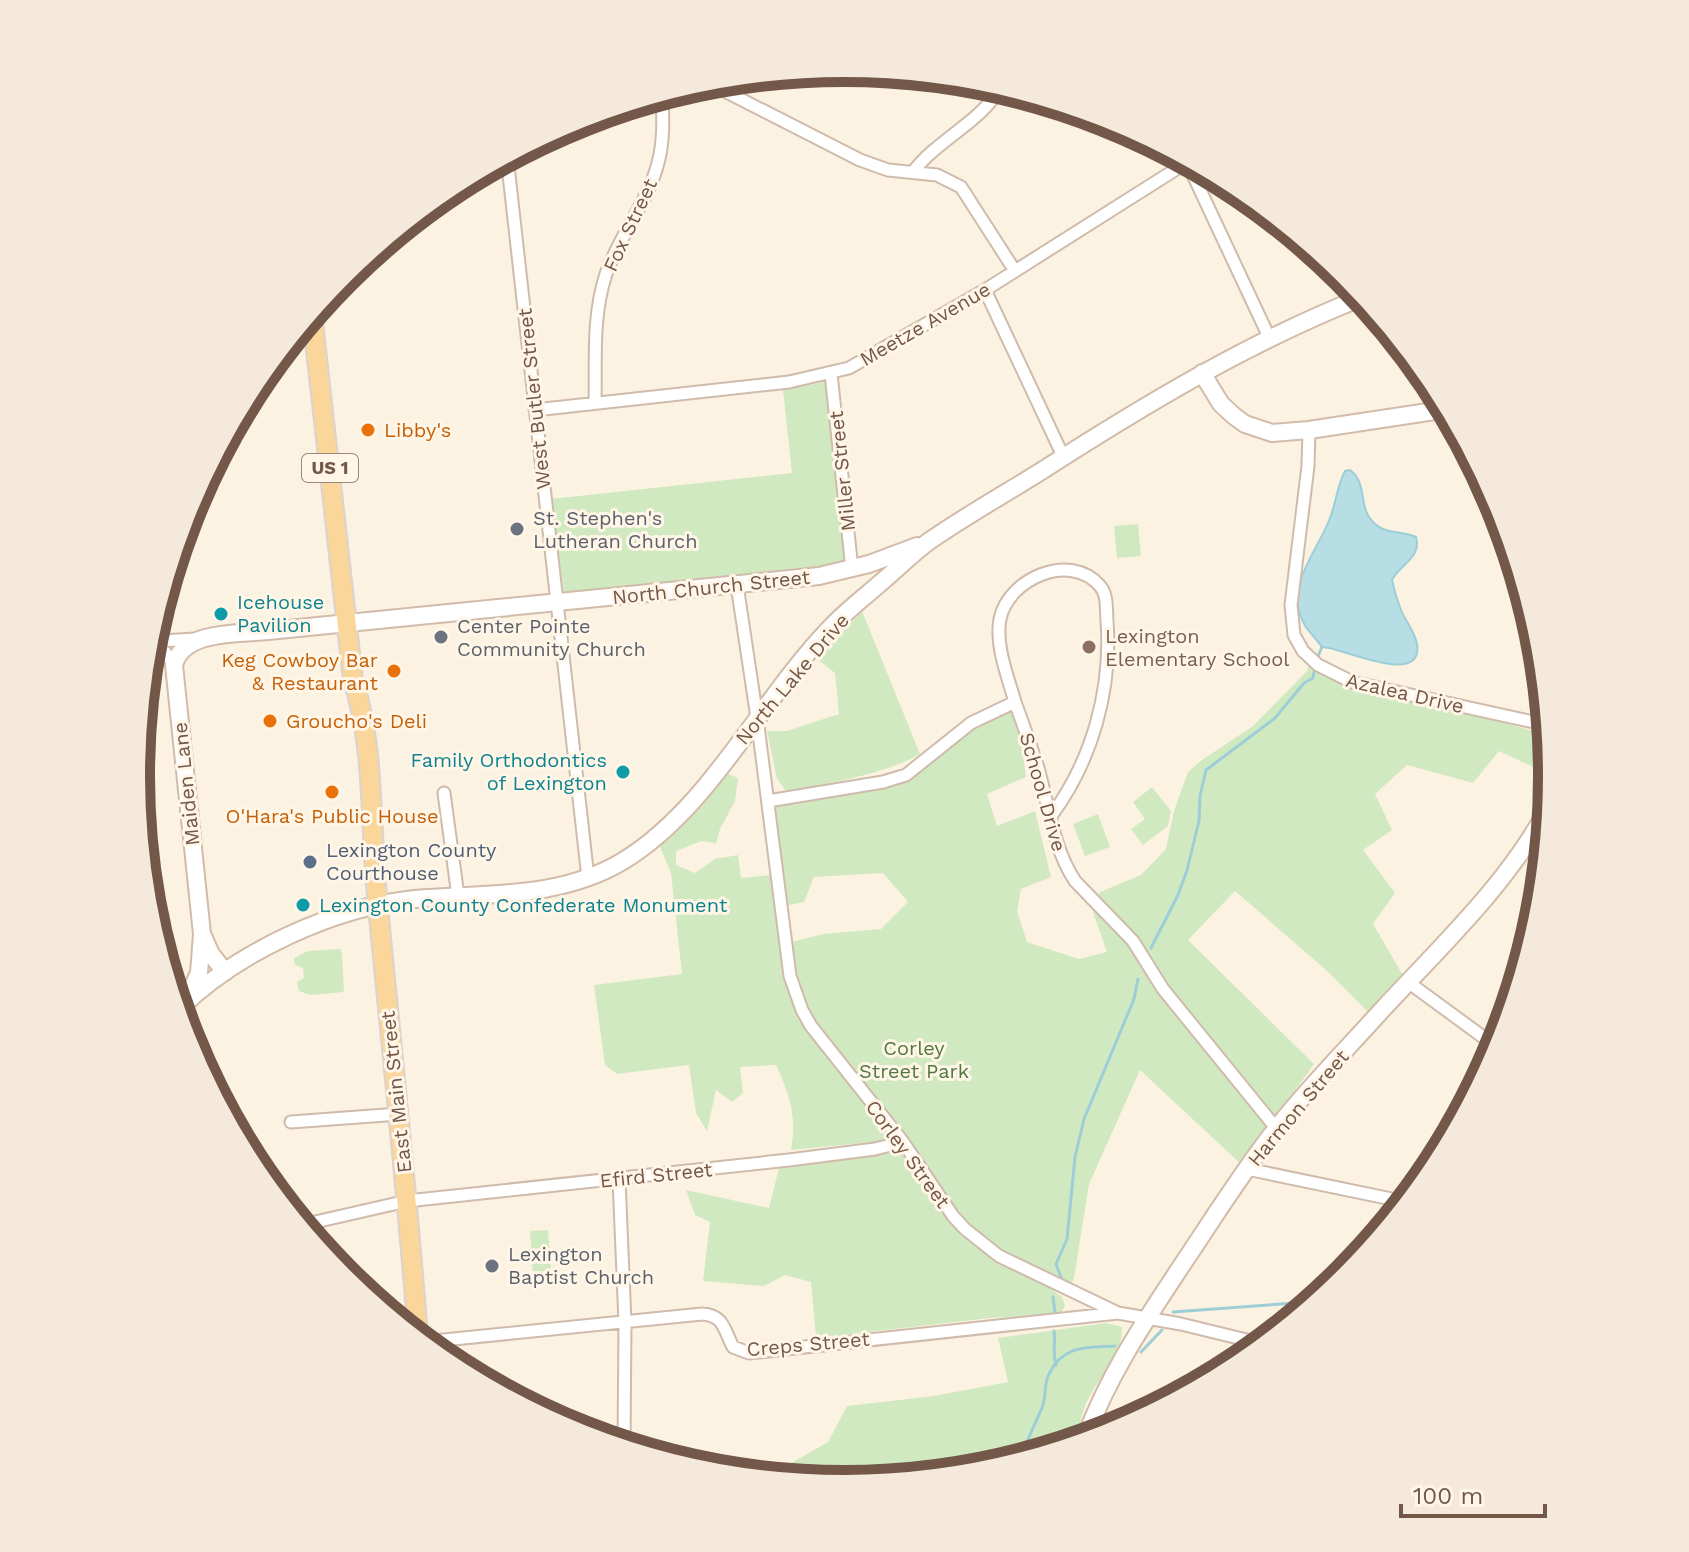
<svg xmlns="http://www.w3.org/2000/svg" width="1689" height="1552" viewBox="0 0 1689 1552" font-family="'Work Sans',sans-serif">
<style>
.green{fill:#d1e9c1}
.water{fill:#b7dee5;stroke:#9dced7;stroke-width:2}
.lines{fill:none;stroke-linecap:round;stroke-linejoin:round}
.stream{stroke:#9dced7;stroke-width:3}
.street-casing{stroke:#cfbbac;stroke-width:15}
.secondary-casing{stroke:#d2bba9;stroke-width:20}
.primary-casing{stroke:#dbd3d0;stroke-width:22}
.street{stroke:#fff;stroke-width:11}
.secondary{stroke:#fff;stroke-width:16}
.primary{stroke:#fad69a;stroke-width:18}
.food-dot{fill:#e8710a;stroke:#fff6e8;stroke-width:3}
.worship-dot{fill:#6b7280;stroke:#fff6e8;stroke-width:3}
.culture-dot{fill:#0f9aa8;stroke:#fff6e8;stroke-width:3}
.education-dot{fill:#8d6e63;stroke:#fff6e8;stroke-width:3}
.service-dot{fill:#5c6f8a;stroke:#fff6e8;stroke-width:3}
.labels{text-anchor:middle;stroke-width:6;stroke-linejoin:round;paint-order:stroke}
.shield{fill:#fff6e8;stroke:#9d8779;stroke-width:2}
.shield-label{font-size:18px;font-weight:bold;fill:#735749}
.street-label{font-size:20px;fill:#735749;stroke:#fff6e8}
.food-label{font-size:20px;fill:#c56008;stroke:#fff6e8;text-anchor:start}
.worship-label{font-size:20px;fill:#5b616d;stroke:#fff6e8;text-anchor:start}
.culture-label{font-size:20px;fill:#0d838f;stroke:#fff6e8;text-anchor:start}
.education-label{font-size:20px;fill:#785e54;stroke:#fff6e8;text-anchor:start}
.service-label{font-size:20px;fill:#4e5e75;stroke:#fff6e8;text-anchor:start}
.park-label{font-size:20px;fill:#527841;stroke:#fff6e8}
.rim{fill:none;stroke:#735749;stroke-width:10}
</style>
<rect width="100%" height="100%" fill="#fcf2e2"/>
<path class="green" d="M825 382 845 564 564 593 551 499 792 473 783 390Z
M1138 524 1141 556 1117 558 1114 526Z
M862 611 920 754C880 776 832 782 787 792L777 779 767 731H787L839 714 835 673 817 659Z
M1311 660 1352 682 1548 735 1552 776 1499 751 1473 783 1407 765 1375 794 1392 830 1363 850 1395 893 1373 924 1404 977 1368 1012 1326 970 1235 891 1188 940 1314 1064 1242 1165 1140 1070 1089 1184 1074 1278 1071 1285 984 1240 970 1228 888 1114 824 1040 797 993 788 943 823 934 881 929 908 902 883 873 814 877 804 902 784 906 772 807 885 787 960 735 1017 706 1026 777 987 794 997 826 1035 811 1051 877 1021 889 1017 911 1027 942 1079 959 1107 952 1093 912 1100 892 1141 875 1166 849 1174 811 1188 772 1202 760 1253 726 1307 671Z
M717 769 738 778 735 801 720 829 716 843 701 841 676 851V865L695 873 715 859 738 855 741 878 771 875 793 994 893 1140 791 1150C797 1117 790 1095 776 1065L740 1067 743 1093 732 1102 716 1090 707 1131 696 1113 689 1065 617 1074 605 1065 594 985 682 974 671 873 660 847 650 842Z
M1152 787 1171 811 1168 826 1143 845 1131 829 1145 819 1133 802Z
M1098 814 1110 847 1085 856 1073 824Z
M340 949 342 954 344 992 310 995 299 991 297 982 304 978 303 968 295 965 294 958 308 951Z
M900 1151C921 1183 940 1216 970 1240 998 1263 1033 1275 1062 1297L1065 1306 1060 1314 990 1318 816 1338 811 1282 785 1275 764 1286 703 1281 710 1222 695 1215 686 1190 769 1208 780 1164 860 1158Z
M548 1230 552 1280 540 1281 539 1274 533 1275 530 1231Z
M1106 1323 1122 1327C1123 1359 1094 1380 1084 1409 1080 1420 1079 1431 1077 1442L982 1470 844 1484 706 1470 681 1463 783 1468 828 1442 847 1406 934 1396 1008 1382 998 1338Z"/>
<path class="water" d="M1350 470C1368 483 1358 508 1373 522 1385 535 1401 530 1416 537 1422 558 1400 564 1392 580 1394 590 1397 600 1401 610 1405 620 1415 632 1417 644 1424 689 1339 646 1322 647 1317 640 1311 634 1306 627 1281 589 1317 553 1330 518 1336 503 1337 486 1345 471Z"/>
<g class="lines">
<path class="stream" d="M1318 656 1322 647
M1151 948 1178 895 1187 870 1199 821 1200 796 1206 770 1275 718 1304 683 1313 678 1314 672
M1416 1191C1419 1165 1433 1142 1446 1120L1462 1115
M1062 1280 1056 1264 1067 1239 1075 1157 1084 1119 1134 999 1138 979
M1053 1297 1055 1313
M1173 1312 1294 1303 1320 1297
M1054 1331C1056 1345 1052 1351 1056 1365
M1141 1352 1162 1330
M1022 1458C1026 1439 1036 1424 1043 1405 1046 1395 1044 1383 1049 1374 1063 1344 1088 1348 1115 1346"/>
<defs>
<path id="street" d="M707 82 860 160 888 170 937 175 961 187 1015 271
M507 157 588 878
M1187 162 1269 337
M913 172C938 139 980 123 1001 87
M985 290 1063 456
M831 374 852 569
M595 403C596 360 592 316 606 274 619 236 648 202 658 163 664 141 663 118 662 95
M535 410 789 382 849 368 985 290 1189 161
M1309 430 1308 466 1291 605 1294 635 1303 651 1318 665 1352 682 1547 725
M737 585 757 718 790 976 802 1010 811 1026 903 1142 953 1216 965 1229 999 1256 1118 1313 1181 1324 1263 1344
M149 645 159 641 196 639
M150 645 165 652 174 665
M1015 702C1008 677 995 646 1000 619 1008 579 1070 551 1100 586 1108 595 1106 610 1107 621 1112 690 1092 761 1051 816
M444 793 458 896
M768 801 883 782 906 775 971 723 1015 702C1023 724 1031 746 1038 768 1049 806 1053 848 1075 881L1133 941 1163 989 1276 1128
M1408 982 1498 1048
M291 1122 399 1114
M1247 1169 1406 1202
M619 1179 625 1323 624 1446
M302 1225 407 1201 789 1160 875 1149 903 1142
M424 1342 702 1314C724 1315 724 1330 733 1347L749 1353 1118 1313"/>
<path id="secondary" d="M1202 373 1221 404 1234 416 1245 424 1272 433 1309 430 1448 409
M203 936 211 954 225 972
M188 997 199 973 202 934 174 665C183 630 239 634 268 631L819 576 869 564 917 546
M179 1009C237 952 334 907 415 899 486 893 560 899 623 861 710 808 761 699 831 627 847 610 867 595 885 579 899 567 913 553 928 542 965 516 1005 494 1043 470 1146 404 1249 342 1363 297
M1085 1439C1108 1375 1145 1321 1182 1265 1213 1219 1242 1172 1276 1129 1308 1088 1346 1050 1381 1011 1441 946 1508 884 1550 805"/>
<path id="primary" d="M312 314 353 680C375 747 370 826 377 896 391 1043 407 1190 418 1337"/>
</defs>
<use href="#street" class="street-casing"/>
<use href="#secondary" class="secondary-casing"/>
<use href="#primary" class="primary-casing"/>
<use href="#street" class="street"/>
<use href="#secondary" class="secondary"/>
<use href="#primary" class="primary"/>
</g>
<g class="food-dot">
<circle cx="368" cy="430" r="8"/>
<circle cx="394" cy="671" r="8"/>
<circle cx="270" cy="721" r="8"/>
<circle cx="332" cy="792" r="8"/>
</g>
<g class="worship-dot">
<circle cx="517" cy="529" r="8"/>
<circle cx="441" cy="637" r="8"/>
<circle cx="492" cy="1266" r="8"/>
</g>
<g class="culture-dot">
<circle cx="221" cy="614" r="8"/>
<circle cx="623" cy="772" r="8"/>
<circle cx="303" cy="905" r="8"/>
</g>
<circle class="education-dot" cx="1089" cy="647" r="8"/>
<circle class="service-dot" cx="310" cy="862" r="8"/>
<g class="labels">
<rect class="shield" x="302" y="454" width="56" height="28" rx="6"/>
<g class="shield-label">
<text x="330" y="474">US 1</text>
</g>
<g class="street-label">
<text transform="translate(630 225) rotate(-65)" y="7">Fox Street</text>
<text transform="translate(925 324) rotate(-30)" y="7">Meetze Avenue</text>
<text transform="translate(534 399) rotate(-96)" y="7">West Butler Street</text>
<text transform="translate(842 471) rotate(-96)" y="7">Miller Street</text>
<text transform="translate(711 587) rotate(-6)" y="7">North Church Street</text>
<text transform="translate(792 679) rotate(-50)" y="7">North Lake Drive</text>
<text transform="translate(1405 693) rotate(13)" y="7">Azalea Drive</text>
<text transform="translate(186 784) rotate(-96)" y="7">Maiden Lane</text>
<text transform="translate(1043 792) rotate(74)" y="7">School Drive</text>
<text transform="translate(396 1092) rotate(-96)" y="7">East Main Street</text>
<text transform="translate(1298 1108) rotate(-50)" y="7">Harmon Street</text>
<text transform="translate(908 1154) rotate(54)" y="7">Corley Street</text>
<text transform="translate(656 1175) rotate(-6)" y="7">Efird Street</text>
<text transform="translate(808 1344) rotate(-5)" y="7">Creps Street</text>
</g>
<g class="food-label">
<text x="384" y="437">Libby's</text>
<text x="378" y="667" text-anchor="end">Keg Cowboy Bar<tspan x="378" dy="23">&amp; Restaurant</tspan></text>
<text x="286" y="728">Groucho's Deli</text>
<text x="332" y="823" text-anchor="middle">O'Hara's Public House</text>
</g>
<g class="worship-label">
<text x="533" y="525">St. Stephen's<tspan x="533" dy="23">Lutheran Church</tspan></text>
<text x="457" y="633">Center Pointe<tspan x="457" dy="23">Community Church</tspan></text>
<text x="508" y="1261">Lexington<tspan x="508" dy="23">Baptist Church</tspan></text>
</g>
<g class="culture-label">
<text x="237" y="609">Icehouse<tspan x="237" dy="23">Pavilion</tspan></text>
<text x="607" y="767" text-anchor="end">Family Orthodontics<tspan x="607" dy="23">of Lexington</tspan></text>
<text x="319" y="912">Lexington County Confederate Monument</text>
</g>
<g class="education-label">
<text x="1105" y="643">Lexington<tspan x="1105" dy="23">Elementary School</tspan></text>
</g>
<g class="service-label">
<text x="326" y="857">Lexington County<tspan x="326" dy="23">Courthouse</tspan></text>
</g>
<g class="park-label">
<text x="914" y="1055">Corley<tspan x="914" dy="23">Street Park</tspan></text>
</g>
</g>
<path d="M0 0H1689V1552H0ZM150 776a694 694 0 1 1 1388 0a694 694 0 1 1-1388 0Z" fill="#f4e9db" fill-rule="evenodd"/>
<path class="rim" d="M150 776a694 694 0 1 1 1388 0a694 694 0 1 1-1388 0Z"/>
<path d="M1401 1504v12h144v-12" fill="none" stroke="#735749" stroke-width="4"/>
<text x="1413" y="1504" font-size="24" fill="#735749" stroke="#fff6e8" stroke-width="6" paint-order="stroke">100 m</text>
</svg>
